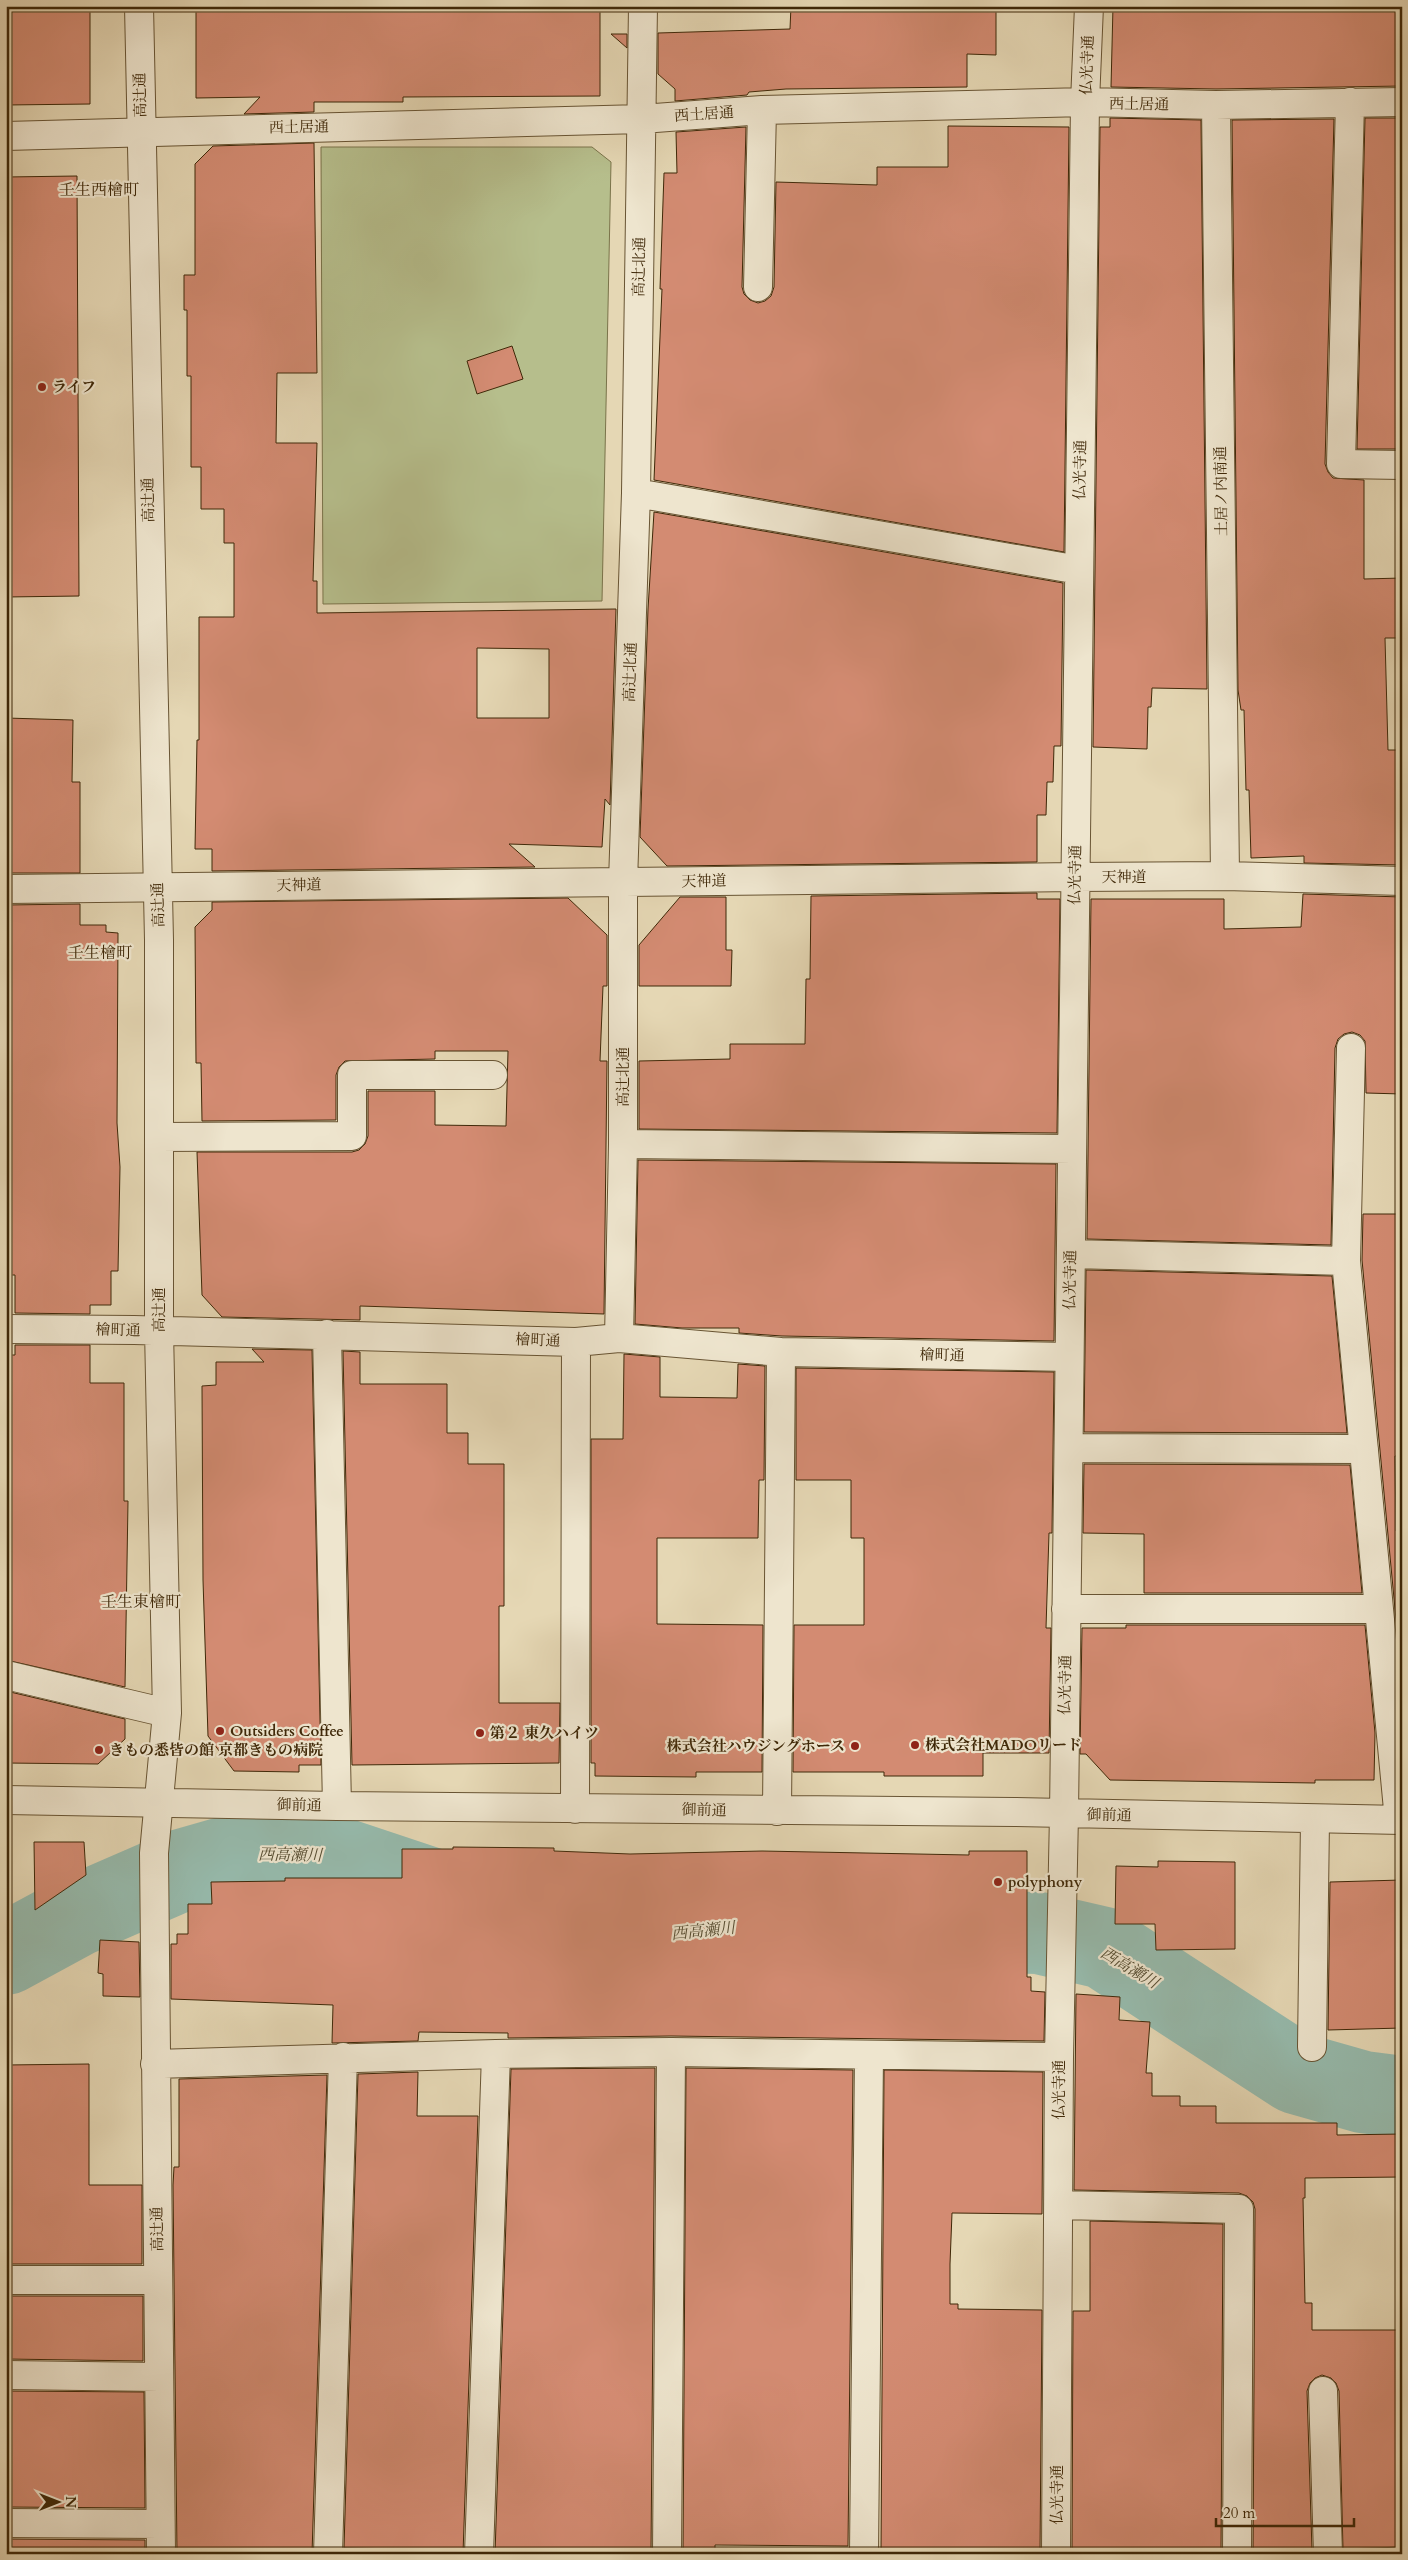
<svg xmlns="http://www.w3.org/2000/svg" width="1408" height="2560" viewBox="0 0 1408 2560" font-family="Cardo,'Noto Serif JP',serif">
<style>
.green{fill:#b6be8c;stroke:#7a734a}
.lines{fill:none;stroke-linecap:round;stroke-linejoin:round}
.river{stroke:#96baac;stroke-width:82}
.building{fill:#d38b72;stroke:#3f2808;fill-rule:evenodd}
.minor-casing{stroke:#685433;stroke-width:30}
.minor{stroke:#eee5ce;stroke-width:28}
.poi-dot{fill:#8f2418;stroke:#eee5ce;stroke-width:2}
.labels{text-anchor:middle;stroke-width:4.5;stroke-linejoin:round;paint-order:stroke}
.street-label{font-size:15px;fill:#3f2808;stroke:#eee5ce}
.poi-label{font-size:15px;font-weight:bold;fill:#3f2808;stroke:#eee5ce;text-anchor:start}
.neighbourhood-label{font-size:16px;fill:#3f2808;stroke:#eee5ce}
.water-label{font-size:16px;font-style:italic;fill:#554c31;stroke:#eee5ce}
</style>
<rect width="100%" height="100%" fill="#e5d7b4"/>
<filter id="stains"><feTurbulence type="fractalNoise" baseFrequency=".004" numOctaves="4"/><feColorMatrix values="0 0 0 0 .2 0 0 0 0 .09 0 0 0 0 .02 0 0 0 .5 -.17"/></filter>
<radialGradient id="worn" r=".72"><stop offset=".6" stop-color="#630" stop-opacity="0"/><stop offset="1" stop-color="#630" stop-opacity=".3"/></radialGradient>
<path class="green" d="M321 147H592L611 162 602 601 323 604Z"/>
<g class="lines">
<path class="river" d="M913 1930 1039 1933 1104 1948 1296 2073 1363 2092 1402 2097
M6 1954 76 1916 182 1870 238 1854 321 1852 432 1889 498 1932"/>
</g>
<path class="building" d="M6 6H90V104L6 105Z
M196 6H600V96L403 97V102H314V112L244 114 260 97 196 98Z
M791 6H996V55L967 54V87L786 89 749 92 747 95 675 101V89L658 74V33L790 29Z
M1113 6H1344V10H1402V86L1216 89 1111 87Z
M611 34H627V48Z
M1110 118 1201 120 1207 689 1152 688 1151 707H1148L1147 749 1093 747 1100 127H1110Z
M1365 118H1402V449H1357Z
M1334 119 1325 464 1328 472 1333 478 1364 480V579L1402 578V638H1385L1388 750H1402V865L1304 863V856L1251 858 1249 790H1246L1244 710H1241L1238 690 1232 120Z
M948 126 1069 127 1064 552 654 480 662 289H660L664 173H677L676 132 746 127 742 287 744 294 750 300 758 303 765 301 771 296 774 287 776 182 877 185V167H948Z
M314 143 317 373H277L276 443H317L313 581H317V613L616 609 610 805 605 799 602 847 509 844 535 867 212 871V849H195L197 740H199V617H234V543H224V509H201V467H191V376H187V310H184V275H195V164L213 146ZM477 648 549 649V718H477Z
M77 176 79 596 6 597V177Z
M512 346 523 379 477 394 467 361Z
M654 512 1063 583 1061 746H1054L1053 782H1047L1046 815H1037V862L667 866 640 837 648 609Z
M6 718 73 720 72 782H80V873H6Z
M1037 893V899H1060L1057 1133 639 1129V1061L730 1059V1044H805L806 979H810L811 896Z
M1303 894 1402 897V1094L1366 1093 1365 1041 1360 1035 1352 1032 1344 1034 1338 1039 1335 1048 1331 1245 1087 1239 1091 899H1224V929L1301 927Z
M680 897H726V950H732L731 986H639V945Z
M568 898 607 935V986H603L600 1061H607L604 1314 360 1306V1320L222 1317 202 1295 197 1152H352L359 1150 365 1144 368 1136V1091H435V1125L506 1126 508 1051H435V1059L345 1061 339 1067 336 1075V1120L202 1121 201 1063H196L195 927 212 910V902Z
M80 904V925H106V932L118 933 117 1123 120 1167 118 1271H111V1305H90V1314L15 1313V1275H6V905Z
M638 1160 1056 1164 1054 1341 782 1336 739 1333V1328H682L635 1324Z
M1363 1214H1401L1402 1456H1395L1396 1531H1402V1683L1362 1260Z
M1086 1270 1332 1276 1347 1433 1084 1432Z
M15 1345H90V1383H124V1501H128L125 1687 6 1660V1355H15Z
M252 1349 312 1350 321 1765H299V1772L234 1771 208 1736 203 1580 202 1386 216 1385V1362H264Z
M343 1351 360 1352V1384H447V1433H468V1464H504V1606H499V1703H560L559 1763 352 1765Z
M624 1354 660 1357V1397L737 1398 738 1364 765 1366 764 1480H759L758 1538H657V1624L763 1625 762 1772H696V1777L595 1776V1763H591V1439H623Z
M796 1368 1054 1372 1052 1533H1049L1046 1628H1051L1049 1753H983V1776H884V1772H793L794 1625H864V1538H851V1480H796Z
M1084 1464 1350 1465 1362 1593H1144V1534L1083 1533Z
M1126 1625H1365L1375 1733 1374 1780H1315V1783L1110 1780 1086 1754H1080L1082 1628H1126Z
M6 1691 125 1719V1739L98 1764 6 1763Z
M34 1842H84L86 1875 35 1910Z
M453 1847 554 1848V1851L630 1854 762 1851 969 1855V1851H1027V1977H1031V1991L1045 1992 1044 2041 671 2036 508 2038V2033L419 2032 418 2041 332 2043 333 2005 171 1999V1944H177V1934H188V1904H212L211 1882 285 1881V1878H402V1849H453Z
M1158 1861 1235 1862V1949L1156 1950 1155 1924H1115L1116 1866 1158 1867Z
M1402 1880V2028L1328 2030 1330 1882Z
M100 1940 139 1942 140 1997 103 1996V1974L98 1973Z
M1076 1994 1120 1997 1119 2020 1150 2022 1146 2073H1152V2096H1180V2106H1216V2123H1337V2135L1402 2134V2177L1305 2178V2198H1303L1305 2303H1312V2330H1402V2547L1343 2549 1339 2391 1336 2383 1331 2378 1322 2375 1315 2378 1310 2383 1307 2391 1312 2550H1303V2554H1253L1255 2209 1253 2202 1247 2196 1239 2193 1074 2190Z
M89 2064V2185H142V2264H6V2065Z
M655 2068 651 2554H495L511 2069Z
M686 2068 853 2070 848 2546 715 2545V2554H683Z
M884 2070 1043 2072 1042 2214 952 2213 950 2264V2304H958V2309L1042 2310 1040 2554H881Z
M418 2072 417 2116H478L463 2554H409L410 2549 344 2548 358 2074Z
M327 2075 312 2554H177L173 2185 174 2167H179V2079Z
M1090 2221 1223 2224 1221 2554H1072L1073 2311H1090Z
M6 2296H143V2361L6 2359Z
M6 2391 144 2392 145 2508 6 2507Z
M6 2539 145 2540V2554H6Z"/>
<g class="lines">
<defs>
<path id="minor" d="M139 6 159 940V1330L167 1713 154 1853 161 2554
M1350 102 1341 464 1402 465
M1216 105 1225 876
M6 136 642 119 762 110 1085 102 1216 105 1402 102
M758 287 762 110
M636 493 1079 570
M6 889 1075 877 1225 876 1402 881
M1351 1048 1346 1261 1399 1820
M159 1137 352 1136V1075H493
M623 1144 1072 1149
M1071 1254 1346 1261
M6 1329 134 1330 576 1342 619 1338 781 1352 1069 1357
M327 1334 337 1806
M619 1338 623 1144V882L636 493 643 6
M1069 1448 1364 1449
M1066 1609H1379
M6 1675 167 1713
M6 1800 337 1806 1014 1812 1402 1820
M575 1809 576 1342
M777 1811 781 1352
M1312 2047 1315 1820
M155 2064 496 2054 671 2052 1059 2057
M1059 2205 1239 2209 1237 2554
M6 2280H158
M6 2375 159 2377
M1323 2391 1328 2554
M6 2523 160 2524
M328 2554 343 2057
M479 2554 496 2054
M667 2554 671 2052
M864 2554 869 2055
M1056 2554 1059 2057 1064 1814 1085 102 1089 6"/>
</defs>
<use href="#minor" class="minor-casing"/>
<use href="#minor" class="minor"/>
</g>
<g class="poi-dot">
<circle cx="42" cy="387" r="5"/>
<circle cx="220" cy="1731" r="5"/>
<circle cx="480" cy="1733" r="5"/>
<circle cx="915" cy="1745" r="5"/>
<circle cx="855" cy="1746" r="5"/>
<circle cx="99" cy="1750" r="5"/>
<circle cx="998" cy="1882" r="5"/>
</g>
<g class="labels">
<g class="street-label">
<text transform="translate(1087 65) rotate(-88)" y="5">仏光寺通</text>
<text transform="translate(140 95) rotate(-91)" y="5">高辻通</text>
<text transform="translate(1139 104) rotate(1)" y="5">西土居通</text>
<text transform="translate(704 114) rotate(-4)" y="5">西土居通</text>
<text transform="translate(299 127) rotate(-1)" y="5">西土居通</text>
<text transform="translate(639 267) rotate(-89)" y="5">高辻北通</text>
<text transform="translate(1080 470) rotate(-89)" y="5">仏光寺通</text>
<text transform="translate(1221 491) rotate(-91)" y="5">土居ノ内南通</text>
<text transform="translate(148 500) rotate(-91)" y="5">高辻通</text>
<text transform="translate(630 672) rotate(-88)" y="5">高辻北通</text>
<text transform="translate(1075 875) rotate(-89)" y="5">仏光寺通</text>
<text x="1124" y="882">天神道</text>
<text transform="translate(704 881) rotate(-1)" y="5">天神道</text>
<text transform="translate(299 885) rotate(-1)" y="5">天神道</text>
<text transform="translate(158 905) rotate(-92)" y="5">高辻通</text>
<text transform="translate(623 1077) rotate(-90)" y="5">高辻北通</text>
<text transform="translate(1070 1280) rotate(-89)" y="5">仏光寺通</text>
<text transform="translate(159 1310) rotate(-90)" y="5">高辻通</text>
<text transform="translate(118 1330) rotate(1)" y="5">檜町通</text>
<text transform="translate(538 1340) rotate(2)" y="5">檜町通</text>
<text transform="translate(942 1355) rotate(1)" y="5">檜町通</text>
<text transform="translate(1065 1685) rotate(-89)" y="5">仏光寺通</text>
<text transform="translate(299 1805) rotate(1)" y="5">御前通</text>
<text transform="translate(704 1810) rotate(1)" y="5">御前通</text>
<text transform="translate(1109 1815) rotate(1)" y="5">御前通</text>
<text transform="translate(1059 2090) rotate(-90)" y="5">仏光寺通</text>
<text transform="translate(157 2229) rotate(-91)" y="5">高辻通</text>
<text transform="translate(1057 2495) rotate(-90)" y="5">仏光寺通</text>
</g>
<g class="poi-label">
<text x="52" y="392">ライフ</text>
<text x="230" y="1736">Outsiders Coffee</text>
<text x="490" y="1738">第２ 東久ハイツ</text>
<text x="925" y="1750">株式会社MADOリード</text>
<text x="845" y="1751" text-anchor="end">株式会社ハウジングホース</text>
<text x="109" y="1755">きもの悉皆の館 京都きもの病院</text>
<text x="1008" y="1887">polyphony</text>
</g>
<g class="neighbourhood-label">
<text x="99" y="195">壬生西檜町</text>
<text x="100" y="958">壬生檜町</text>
<text x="141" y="1607">壬生東檜町</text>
</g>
<g class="water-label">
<text transform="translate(290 1854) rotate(1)" y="6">西高瀬川</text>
<text transform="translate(703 1930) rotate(-6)" y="6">西高瀬川</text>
<text transform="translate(1130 1967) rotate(31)" y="6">西高瀬川</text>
</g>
</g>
<rect width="1408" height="2560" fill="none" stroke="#e5d7b4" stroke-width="25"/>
<rect x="8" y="8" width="1393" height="2545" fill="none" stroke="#3f2808" stroke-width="2.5"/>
<rect x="12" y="12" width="1383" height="2535" fill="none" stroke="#3f2808"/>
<g transform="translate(58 2502) rotate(90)" stroke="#eee5ce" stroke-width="4" paint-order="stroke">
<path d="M0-4L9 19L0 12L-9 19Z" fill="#3f2808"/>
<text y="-8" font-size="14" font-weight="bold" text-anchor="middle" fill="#3f2808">N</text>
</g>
<path d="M1216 2518v8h138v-8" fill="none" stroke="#3f2808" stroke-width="2.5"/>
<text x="1223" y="2518" font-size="15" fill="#3f2808" stroke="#eee5ce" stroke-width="4" paint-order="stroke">20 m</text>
<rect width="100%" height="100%" filter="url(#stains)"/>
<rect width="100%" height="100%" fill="url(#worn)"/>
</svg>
